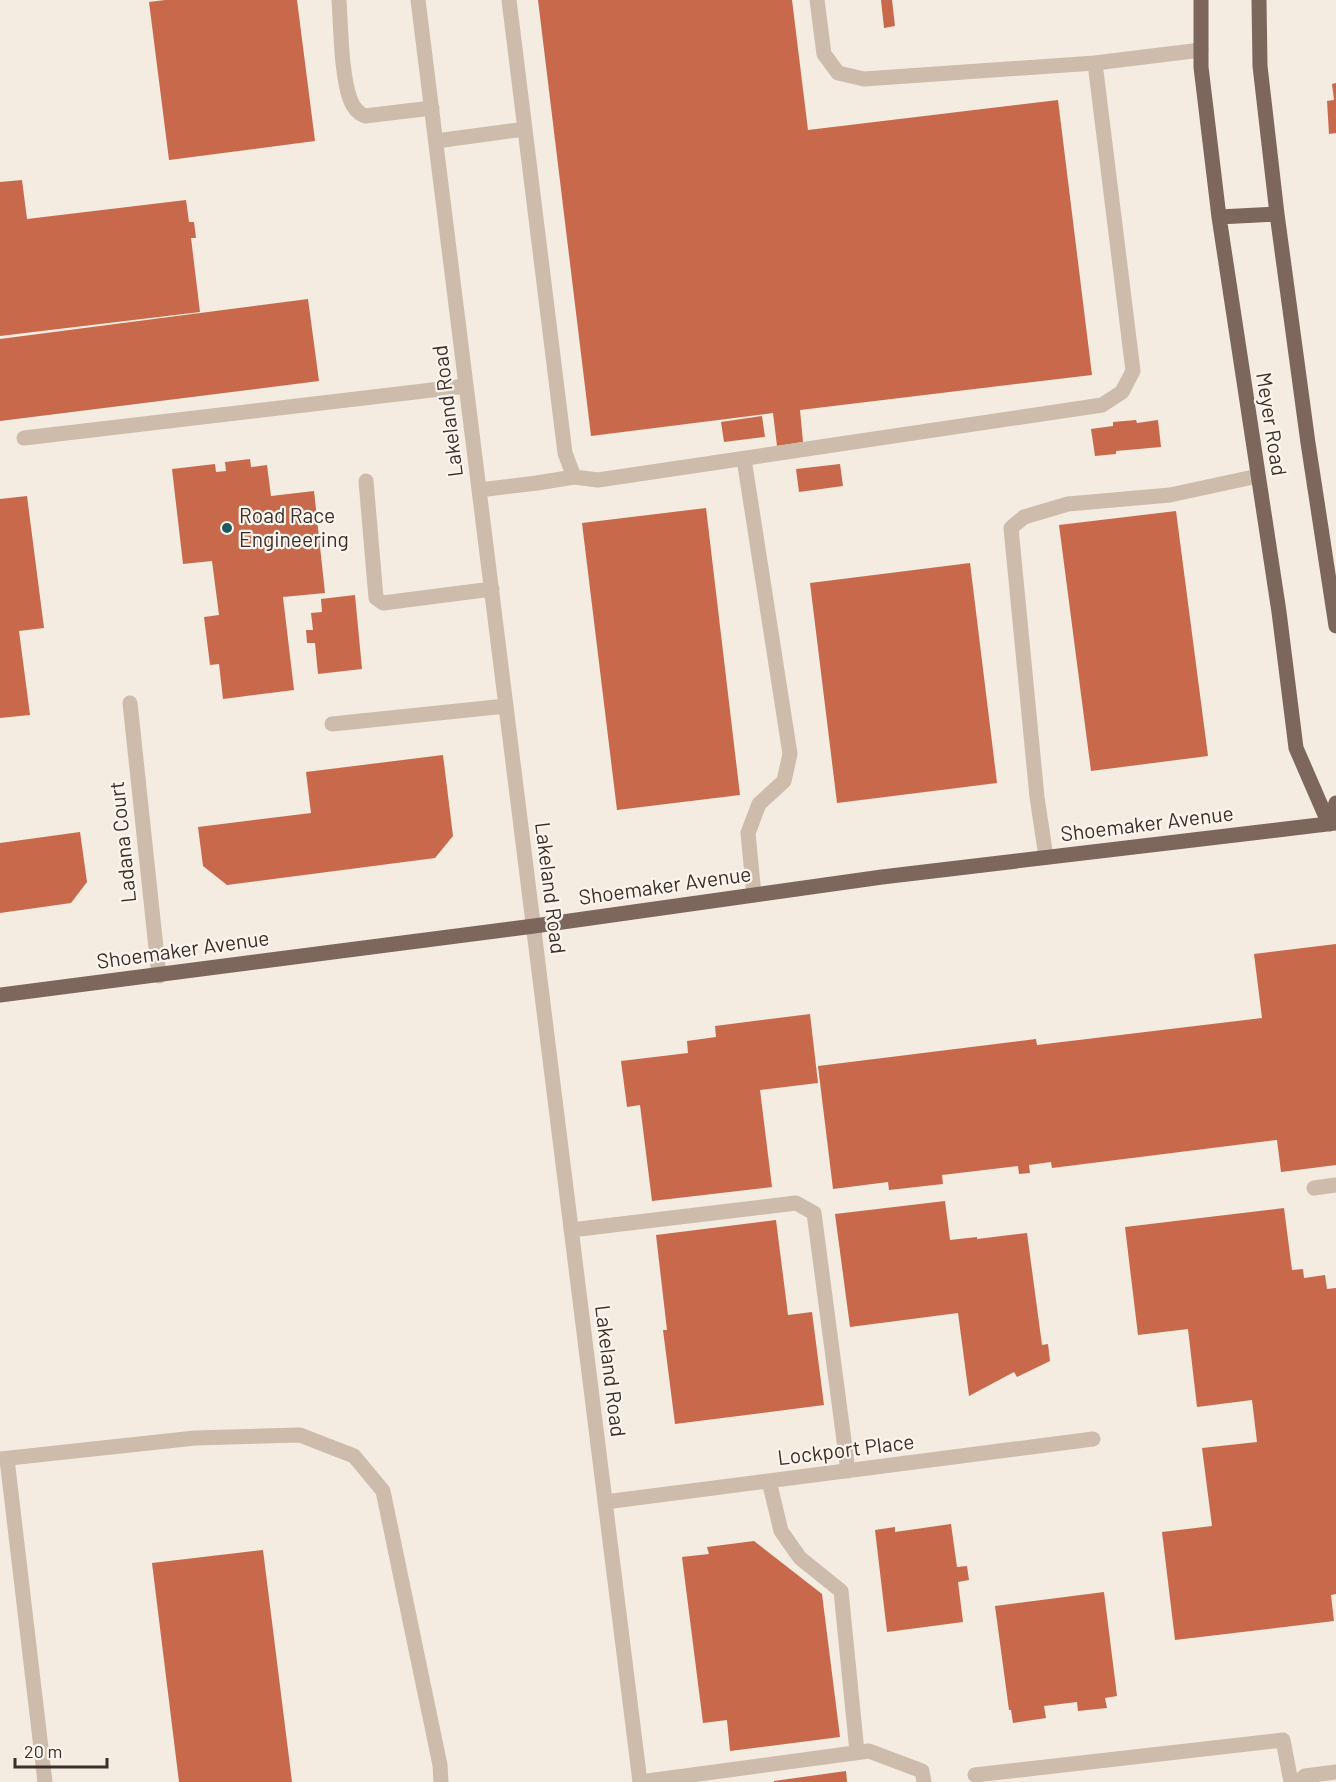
<svg xmlns="http://www.w3.org/2000/svg" width="1336" height="1782" viewBox="0 0 1336 1782" font-family="Barlow,sans-serif">
<style>
.building{fill:#c8694b}
.lines{fill:none;stroke-linecap:round;stroke-linejoin:round}
.minor{stroke:#cdbbac;stroke-width:15}
.major{stroke:#7d675c;stroke-width:15}
.poi-dot{fill:#1f5a5e;stroke:#fbf5ee;stroke-width:2}
.labels{text-anchor:middle;stroke-width:4.5;stroke-linejoin:round;paint-order:stroke}
.street-label{font-size:21px;fill:#3b302b;stroke:#fbf5ee}
.poi-label{font-size:21px;fill:#3b302b;stroke:#fbf5ee;text-anchor:start}
</style>
<rect width="100%" height="100%" fill="#f4ebe1"/>
<path class="building" d="M165 0H297L315 141 169 160 149 2Z
M538 0H792L808 130 1058 100 1092 375 800 410 803 442 777 446 773 413 591 436Z
M881 0H892L895 26 884 28Z
M1336 83V133L1329 134 1327 101 1334 100 1332 84Z
M22 180 27 219 186 200 189 222H194L196 238H191L200 312 0 336V182Z
M308 299 319 381 0 421V339Z
M762 416 765 437 724 442 721 422Z
M1136 420 1137 423 1158 420 1161 447 1116 451V454L1095 456 1091 429 1113 426V422Z
M250 459 251 467 267 465 271 496 314 491 325 593 283 597 294 690 223 699 219 664 210 665 204 617 219 615 212 561 183 564 172 469 215 464 216 472 226 471 225 462Z
M840 464 843 486 799 492 796 469Z
M27 496 44 628 19 631 30 715 0 718V499Z
M706 508 740 795 617 810 582 523Z
M1176 511 1208 756 1091 771 1059 525Z
M970 563 997 783 837 803 810 583Z
M355 595 362 669 318 674 315 643H307L306 630H313L311 613 322 612 321 599Z
M443 755 453 836 435 858 227 885 203 866 198 827 311 813 306 772Z
M80 832 87 882 71 903 0 913V843Z
M1336 944V1165L1281 1172 1277 1140 1052 1168 1051 1162 1029 1165 1030 1173 1019 1174 1018 1166 942 1175 943 1184 889 1190 888 1182 833 1189 818 1066 1036 1039 1037 1045 1262 1018 1254 954Z
M810 1014 818 1083 760 1090 772 1187 652 1201 640 1105 627 1107 621 1061 688 1053 687 1041 716 1037 715 1026Z
M945 1201 950 1240 977 1237V1239L1027 1233 1042 1345 1048 1344 1050 1361 1017 1377 1014 1372 969 1396 958 1313 850 1327 835 1214Z
M1284 1208 1292 1270 1303 1269 1304 1278 1325 1275 1327 1289 1336 1288V1594L1331 1595 1334 1621 1175 1640 1162 1532 1212 1526 1202 1448 1257 1442 1252 1400 1197 1407 1188 1329 1138 1335 1125 1227Z
M776 1220 788 1315 812 1312 824 1405 675 1424 663 1330H667L656 1235Z
M951 1524 957 1567 967 1566 969 1580 958 1582 963 1622 887 1632 875 1530 895 1527V1532Z
M754 1541 822 1594 840 1737 730 1751 727 1720 703 1723 682 1557 709 1554 707 1547Z
M263 1550 292 1782H179L152 1563Z
M1104 1592 1117 1696 1105 1698 1107 1708 1078 1711 1077 1702 1044 1706 1046 1718 1013 1723 1011 1710H1009L995 1606Z
M846 1771 847 1782H774V1781Z"/>
<g class="lines">
<path class="minor" d="M339 0C341 29 341 73 350 99 353 107 357 113 365 116L432 108
M418 0 640 1782
M509 0 565 453 574 477 598 480 1102 405 1122 392 1133 371 1095 63 864 79 838 73 824 54 817 0
M1095 63 1201 50
M436 141 525 129
M24 438 466 386
M744 459 790 754 784 781 759 804 748 833 754 895
M366 481 376 598 383 603 492 589
M479 490 537 483 574 477
M130 703 159 976
M332 724 506 706
M1046 857 1037 797 1011 528 1024 517 1068 504 1170 495 1258 476
M1314 1188 1336 1185
M571 1230 796 1203 814 1213 848 1471
M0 1459 195 1438 300 1435 354 1456 383 1491 440 1765 441 1782
M7 1459 45 1782
M769 1481 781 1531 800 1558 841 1591 857 1752
M605 1502 1093 1439
M975 1775 1283 1740 1291 1782
M640 1782 869 1751 922 1771 924 1782
M1298 1782 1305 1776 1336 1772"/>
<path class="major" d="M1201 0V67L1219 217 1279 612 1296 748 1329 824
M1259 0 1260 66 1277 214 1308 443 1336 626
M1219 217 1277 214
M1329 824 1336 803
M0 995 534 926 882 877 1336 823"/>
</g>
<circle class="poi-dot" cx="227" cy="528" r="6"/>
<g class="labels">
<g class="street-label">
<text transform="translate(448 411) rotate(-97)" y="7">Lakeland Road</text>
<text transform="translate(1271 424) rotate(81)" y="7">Meyer Road</text>
<text transform="translate(1147 824) rotate(-7)" y="7">Shoemaker Avenue</text>
<text transform="translate(123 842) rotate(-96)" y="7">Ladana Court</text>
<text transform="translate(665 886) rotate(-8)" y="7">Shoemaker Avenue</text>
<text transform="translate(550 888) rotate(83)" y="7">Lakeland Road</text>
<text transform="translate(183 950) rotate(-8)" y="7">Shoemaker Avenue</text>
<text transform="translate(610 1371) rotate(83)" y="7">Lakeland Road</text>
<text transform="translate(846 1450) rotate(-7)" y="7">Lockport Place</text>
</g>
<g class="poi-label">
<text x="239" y="523">Road Race<tspan x="239" dy="24">Engineering</tspan></text>
</g>
</g>
<path d="M15 1758v9h92v-9" fill="none" stroke="#3b302b" stroke-width="3"/>
<text x="24" y="1758" font-size="18" fill="#3b302b" stroke="#fbf5ee" stroke-width="4.5" paint-order="stroke">20 m</text>
</svg>
